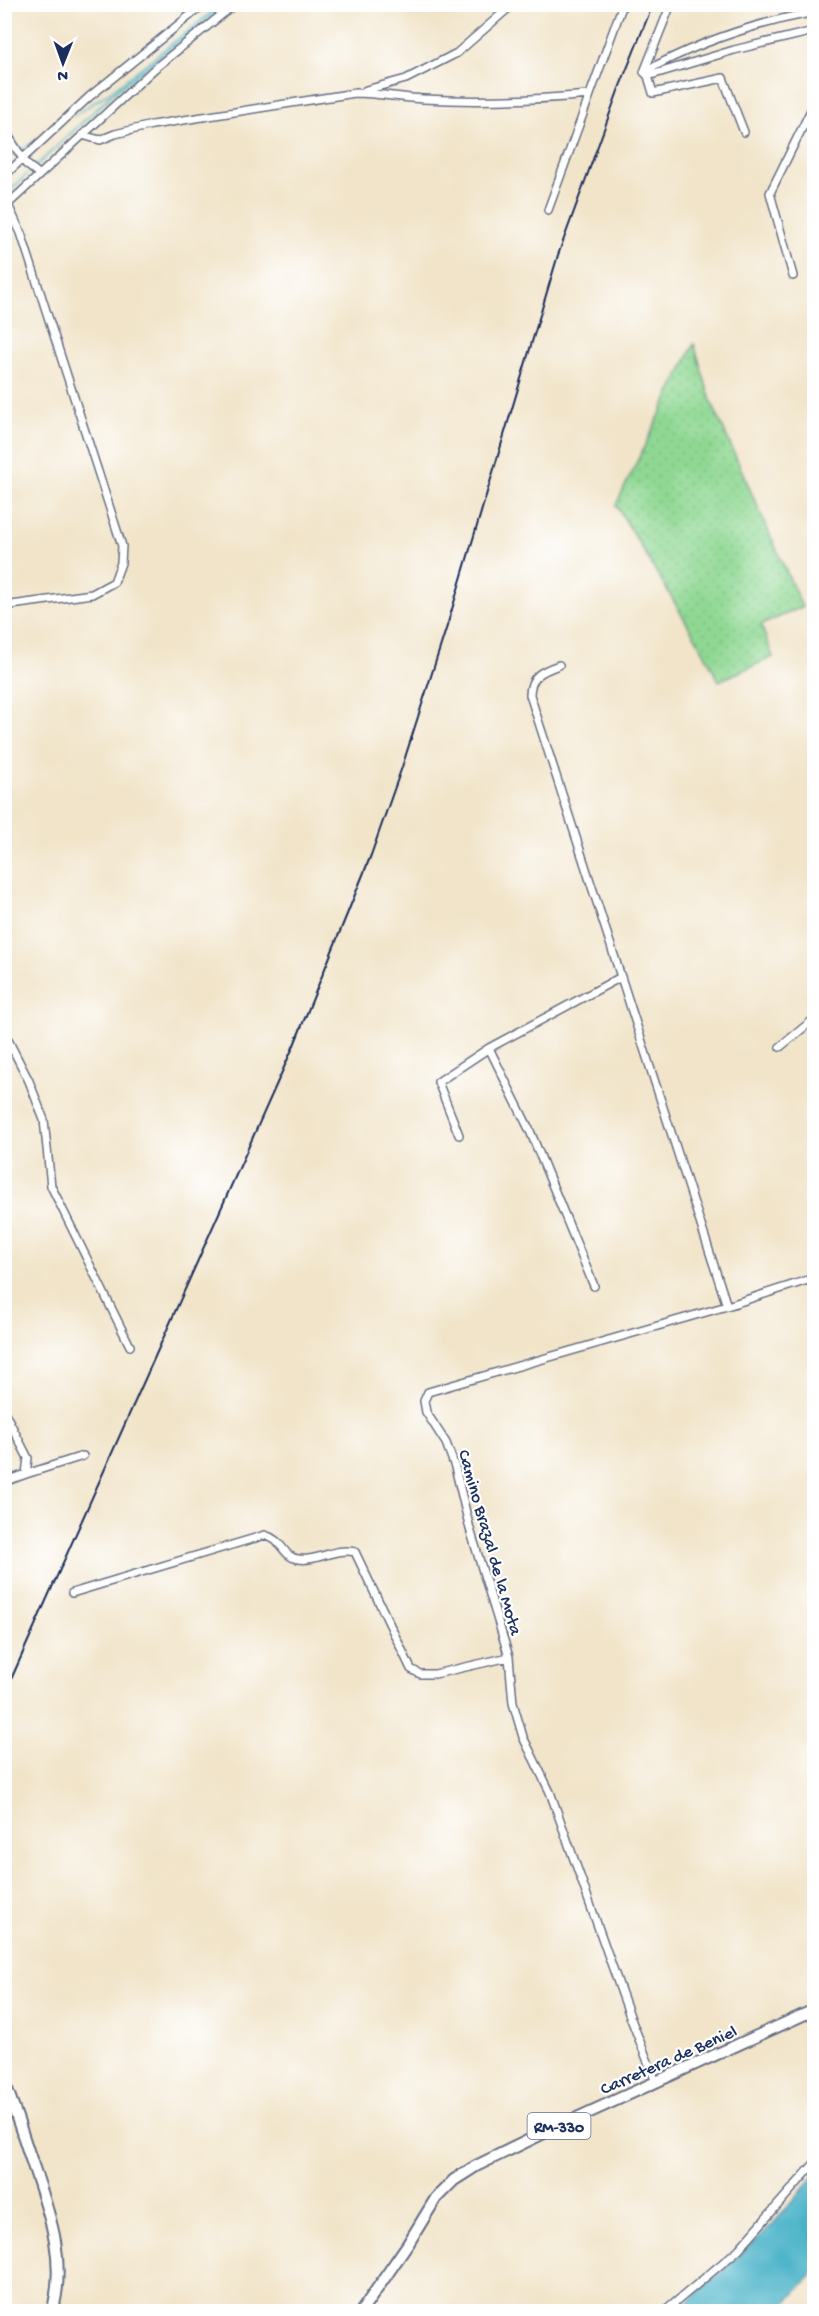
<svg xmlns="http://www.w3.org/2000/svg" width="819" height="2316" viewBox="0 0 819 2316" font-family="'Gochi Hand',sans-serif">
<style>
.grass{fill:url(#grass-dots);stroke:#558478;stroke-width:1.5}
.water{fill:#49b2c8;stroke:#327093;stroke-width:1.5}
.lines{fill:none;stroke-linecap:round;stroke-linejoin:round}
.stream{stroke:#49b2c8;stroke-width:2}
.street-casing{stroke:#666e83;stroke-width:10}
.secondary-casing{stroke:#666e83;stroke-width:14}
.primary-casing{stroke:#666e83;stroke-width:14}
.street{stroke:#fff;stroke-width:7}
.secondary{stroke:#fff;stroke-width:10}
.primary{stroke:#fff;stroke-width:10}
.rail{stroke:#1b2f5e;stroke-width:2}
.labels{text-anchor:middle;stroke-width:4.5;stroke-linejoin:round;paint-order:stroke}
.shield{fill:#fff;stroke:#5f6d8e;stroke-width:1.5}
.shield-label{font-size:16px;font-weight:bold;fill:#1b2f5e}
.street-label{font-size:18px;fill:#1b2f5e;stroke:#fff}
</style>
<defs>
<pattern id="grass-dots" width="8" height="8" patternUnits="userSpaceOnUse" patternTransform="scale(1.5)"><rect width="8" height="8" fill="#8fd893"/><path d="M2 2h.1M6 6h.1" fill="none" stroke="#7bba81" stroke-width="1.8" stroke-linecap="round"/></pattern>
</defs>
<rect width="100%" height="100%" fill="#fff"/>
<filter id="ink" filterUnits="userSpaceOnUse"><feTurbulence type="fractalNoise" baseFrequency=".0167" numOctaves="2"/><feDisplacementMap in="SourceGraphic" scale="12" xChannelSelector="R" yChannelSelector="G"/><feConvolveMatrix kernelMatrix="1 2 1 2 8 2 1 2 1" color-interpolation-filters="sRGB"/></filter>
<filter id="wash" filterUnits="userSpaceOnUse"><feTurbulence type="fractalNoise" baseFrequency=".008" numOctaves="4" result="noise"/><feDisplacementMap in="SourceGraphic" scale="24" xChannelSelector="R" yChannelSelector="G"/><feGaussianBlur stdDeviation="1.35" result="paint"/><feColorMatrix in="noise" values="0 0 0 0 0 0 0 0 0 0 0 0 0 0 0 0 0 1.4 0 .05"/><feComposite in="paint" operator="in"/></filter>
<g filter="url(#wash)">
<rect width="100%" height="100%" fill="#f1e4c9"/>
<path class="grass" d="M694 344 711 401 802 607 761 625 773 657 719 681 700 645 616 505Z"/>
<path class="water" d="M814 2176V2273L778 2311H678L772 2225Z"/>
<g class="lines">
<path class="stream" d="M73 116 113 90 222 4
M4 161 43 136
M4 196 116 91 226 4"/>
</g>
</g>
<g filter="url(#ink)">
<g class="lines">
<defs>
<path id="street" d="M644 72 671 4
M648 76 644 72C696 43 757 23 814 12
M366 90 406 79 457 53 513 4
M4 129 26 164 39 174
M744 132 723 78 653 93 648 76 734 50 814 31
M82 135 100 140 115 134 152 125 355 93C378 93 400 98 423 99 478 102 534 100 589 95
M4 176 89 97 204 4
M6 206 154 69 235 4
M548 210 623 4
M793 276 770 193 814 104
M4 606 92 594 114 582 121 563 122 546 21 233 8 205
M559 665C542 671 530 676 530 695L621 977
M814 913V914
M4 1032 29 1081 44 1120 51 1186 130 1346
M780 1047 814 1019
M459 1135 438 1082 489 1048
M594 1286 530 1131 489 1048 621 977 727 1306
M4 1411 28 1458 26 1474 4 1482
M26 1474 83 1456
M72 1593 265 1535C283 1540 283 1557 298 1559 317 1562 335 1547 355 1552L411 1669 420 1674H435L509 1657
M656 2082 631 2019 550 1792 523 1737 513 1703 509 1657 470 1529 455 1467 446 1443 426 1412 424 1401 428 1392 727 1306 814 1278
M664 2312 738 2250 814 2164"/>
<path id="secondary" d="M4 2081C15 2110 24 2139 34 2168 50 2215 67 2262 52 2312"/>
<path id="primary" d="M361 2312 408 2244 436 2198 454 2180 476 2166 546 2132 814 2010"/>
</defs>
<use href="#street" class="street-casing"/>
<use href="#secondary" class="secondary-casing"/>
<use href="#primary" class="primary-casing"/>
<use href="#street" class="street"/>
<use href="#secondary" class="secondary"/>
<use href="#primary" class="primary"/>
<path class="rail" d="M4 1695 294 1045 371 855 402 767 447 626 558 255 618 91 653 4"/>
</g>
</g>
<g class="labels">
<rect class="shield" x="527.5" y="2113" width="63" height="26" rx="4.5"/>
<g class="shield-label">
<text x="559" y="2132">RM-330</text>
</g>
<g class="street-label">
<text transform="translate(491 1542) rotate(74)" y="6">Camino Brazal de la Mota</text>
<text transform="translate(668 2059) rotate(-24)" y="6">Carretera de Beniel</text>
</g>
</g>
<rect width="819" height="2316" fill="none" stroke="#fff" stroke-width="24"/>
<g transform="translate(63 63) rotate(181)" stroke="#ffffff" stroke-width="4.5" paint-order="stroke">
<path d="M0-4.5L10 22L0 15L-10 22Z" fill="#1b2f5e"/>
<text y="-9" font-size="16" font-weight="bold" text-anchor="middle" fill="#1b2f5e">N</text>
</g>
</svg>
